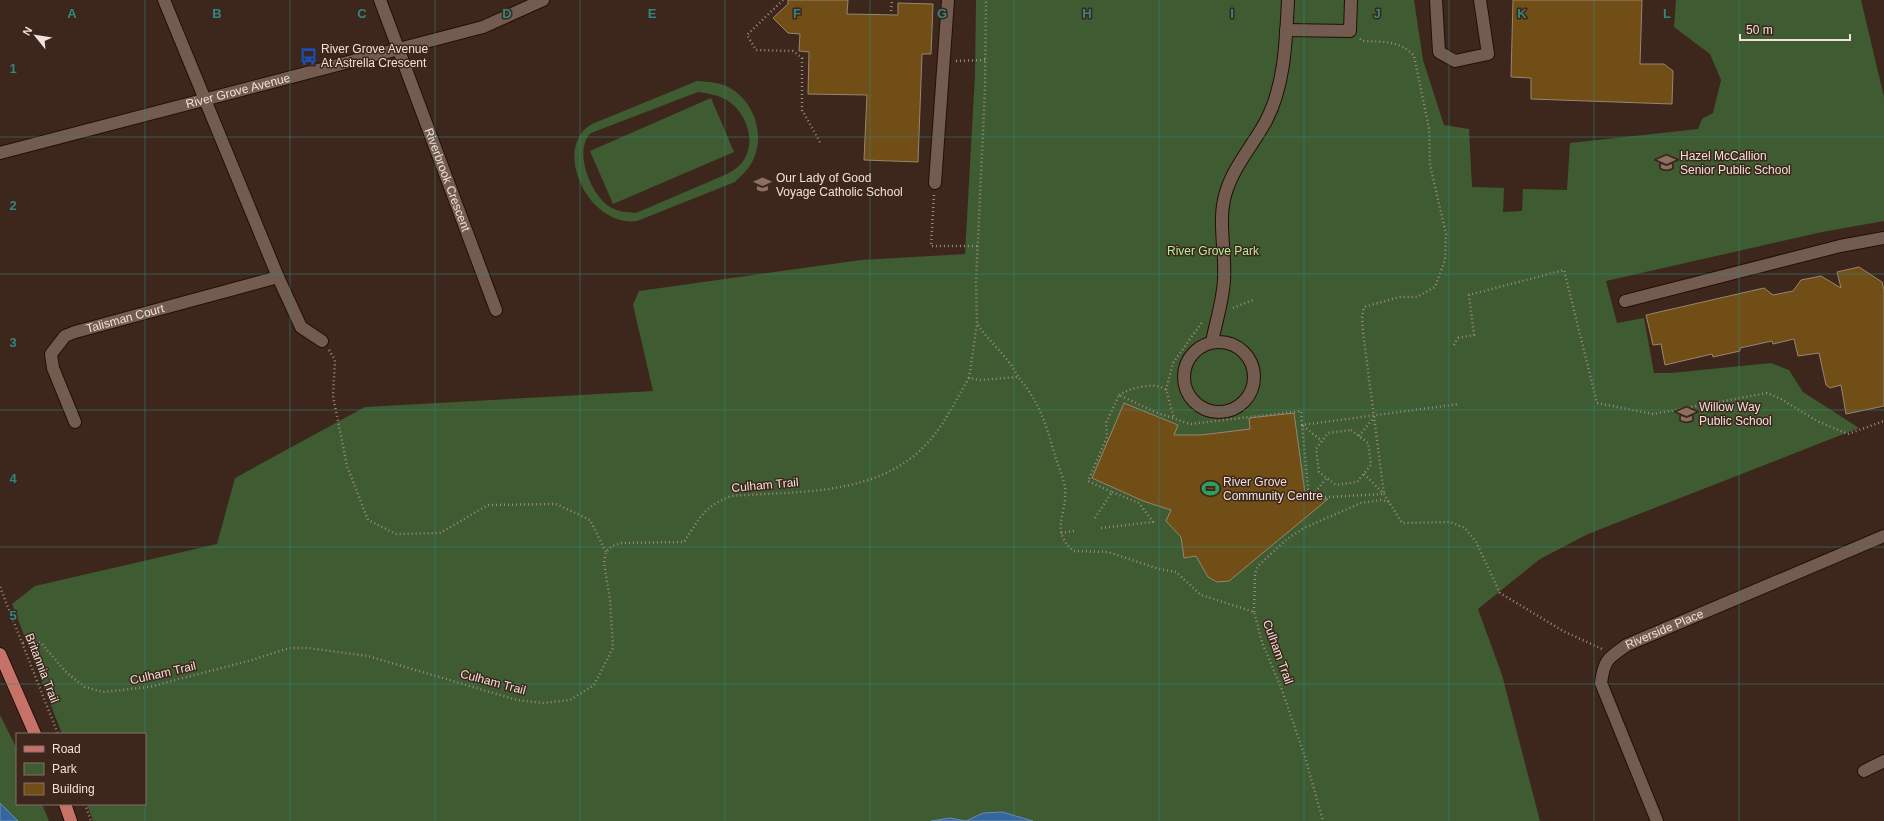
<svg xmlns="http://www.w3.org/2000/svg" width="1884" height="821" viewBox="0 0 1884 821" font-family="Arial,sans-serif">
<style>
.green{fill:#3e5b32;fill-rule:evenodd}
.water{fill:#34679f;stroke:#6d8cb1}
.building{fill:#714e16;stroke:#978670}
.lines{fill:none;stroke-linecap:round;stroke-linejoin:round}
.minor-casing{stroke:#230f06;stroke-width:14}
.major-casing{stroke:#230f06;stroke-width:14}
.path{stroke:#9d8a81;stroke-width:2.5;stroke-dasharray:1 3;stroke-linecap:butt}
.minor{stroke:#745b4f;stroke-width:12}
.major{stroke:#c67268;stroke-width:12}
.grid{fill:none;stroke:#31867e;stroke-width:1;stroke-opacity:0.55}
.labels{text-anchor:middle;stroke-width:3;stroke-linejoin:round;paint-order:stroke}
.poi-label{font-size:12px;fill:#f1e1da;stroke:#3d271c;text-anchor:start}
.street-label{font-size:12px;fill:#f1e1da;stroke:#3d271c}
.park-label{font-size:12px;fill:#b0f096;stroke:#3d271c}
.grid-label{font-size:13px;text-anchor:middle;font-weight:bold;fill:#31867e;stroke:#3d271c;stroke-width:3;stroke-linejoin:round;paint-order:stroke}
</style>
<rect width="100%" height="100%" fill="#3d271c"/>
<path class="green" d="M976 0H1414L1423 60 1444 125 1469 129 1472 187 1504 188 1503 212 1522 211 1523 189 1567 190 1570 143 1698 129 1702 119 1713 113 1721 80 1710 54 1674 27 1676 0H1861L1884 97V221L1822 232 1606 281 1617 323 1644 318 1654 373H1671L1771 363 1789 370 1803 392 1859 428 1588 534 1540 559 1478 609 1502 675 1540 821H1033L1001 812 983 813 966 821 950 818 931 821H93L87 804H145V734H62L12 604 35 586 217 544 235 478 365 407 653 391 633 305 639 291 861 260 965 254 975 75Z
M697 81C709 82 720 82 730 88 753 101 765 133 754 158 750 168 742 175 735 182L637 221C588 228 551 147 592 124ZM698 92C708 93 716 95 725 99 745 110 756 138 745 158 741 166 734 170 727 174L636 213C627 212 619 212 612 208 592 198 572 150 591 133Z
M711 98 734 152 613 204 590 151Z
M0 715 17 749V804H42L49 821H18L0 803Z"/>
<path class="water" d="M0 803 18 821H0Z
M1002 812 1033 821H931L950 818 966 821 983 813Z"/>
<path class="building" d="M788 0H848L847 14 898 15V3L933 4 931 54H922L918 162 864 160 867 95 808 94 809 52 799 51 800 34 788 33 773 18 788 4Z
M1513 0H1642L1640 64H1664L1673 71 1672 104 1531 99V78L1511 77Z
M1859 267 1882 282 1884 290V406L1846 414 1841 385 1830 388 1826 385 1819 353 1798 356 1794 339 1773 344 1772 341 1740 348V351L1713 357 1712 354 1665 365 1661 344 1653 345 1646 315 1764 288 1773 295 1793 291 1801 280 1821 276 1841 288 1837 272Z
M1124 403 1178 425 1174 435H1201L1250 429 1249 418 1294 413 1306 500 1328 499 1229 581 1217 582 1208 577 1196 556 1184 558 1181 537 1166 521 1171 510 1143 501 1092 478Z"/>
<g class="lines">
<defs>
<g id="minor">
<path d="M164 0 278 277 301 327 322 341"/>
<path id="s1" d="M380 0 496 310"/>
<path d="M1436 0 1439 52 1455 61 1488 54 1480 0"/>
<path d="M1286 30 1350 31 1351 0"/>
<path id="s2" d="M0 153 483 27 543 0"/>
<path d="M935 183 948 0"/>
<path d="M1625 301 1840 246 1884 238"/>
<circle cx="1219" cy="377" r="35"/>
<path d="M1212 342C1216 322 1223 300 1224 280 1226 251 1217 220 1226 192 1234 166 1253 145 1266 121 1285 85 1286 40 1288 0"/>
<path id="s3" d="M75 422 53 368 51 354 65 336 75 332 278 277"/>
<path d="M1864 771 1884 761"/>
<path id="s4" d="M1657 821 1601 683C1604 660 1608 658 1627 645L1884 536"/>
</g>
<path id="major" d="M0 654 35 734
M65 804 71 821"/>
</defs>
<use href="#minor" class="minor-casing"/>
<use href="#major" class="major-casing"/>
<path class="path" d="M783 0 747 35 756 50 793 51 802 58V110L821 144
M891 11 892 0
M1360 39 1362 41C1383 42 1400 40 1414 56L1429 128 1430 165 1446 234 1445 260 1435 287 1417 297H1400L1364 307 1362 318 1363 332 1384 494
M956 61 986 60
M934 195 931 246H978
M1233 308 1253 300
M978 325C990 343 1008 356 1018 377
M1454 345 1458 338 1474 335 1469 295 1564 270 1597 403 1653 414 1767 393 1781 399 1817 421 1848 434 1884 421
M329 350 335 360 333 396 347 466 368 520 396 534 440 533 488 505 556 504 590 520 606 552
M969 378 977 324 976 282 985 89 986 0
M1166 390 1173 363 1203 321
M1119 395C1129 388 1157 381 1166 390L1174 418
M1302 425 1309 498
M1303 426 1321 440
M1351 430 1368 443 1371 465 1357 482 1336 485 1319 472 1316 449 1328 433Z
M1359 436 1375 416
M1364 474 1384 494 1402 523 1450 522 1465 528 1476 542 1500 593 1563 631 1602 649
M1309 498 1383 494
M1310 498 1326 479
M1095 518 1112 492 1088 481 1107 437 1106 423 1119 395 1155 412 1190 424 1301 411 1302 425 1459 404
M1101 528 1153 522 1139 503 1112 492
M1061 533 1074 531
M0 587 58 734
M1254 612 1255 574 1258 566 1287 539 1304 528 1361 503 1381 500 1390 502
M23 643 32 641 41 643 67 673 85 687 103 692 149 687 252 660 289 648H308L368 656 517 700 543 703 570 700 594 685 613 648 610 600 604 562 606 552 612 546 622 543 684 542C700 518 703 507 731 496 798 491 882 497 930 440 946 422 956 399 969 378L980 380 1018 377C1041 404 1046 425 1056 459 1059 468 1064 479 1065 488 1068 515 1049 528 1073 551L1108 552 1159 569 1176 572 1201 595 1254 612 1262 642 1282 690 1305 757 1323 821
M85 804 91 821"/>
<use href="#minor" class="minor"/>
<use href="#major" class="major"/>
</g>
<path class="grid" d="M145 0V734M290 0V821M435 0V821M580 0V821M725 0V821M870 0V821M1014 0V821M1159 0V821M1304 0V821M1449 0V821M1594 0V821M1739 0V821M0 137H1884M0 274H1884M0 410H1884M0 547H1884M0 684H1884M145 804V821"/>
<defs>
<symbol id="bus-bare" viewBox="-9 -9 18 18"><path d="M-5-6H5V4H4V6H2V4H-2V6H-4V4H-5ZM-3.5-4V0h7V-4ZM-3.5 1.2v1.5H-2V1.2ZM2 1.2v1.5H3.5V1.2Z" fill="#1a4fb4" stroke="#3d271c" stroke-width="2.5" paint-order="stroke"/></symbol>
<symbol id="school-bare" viewBox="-9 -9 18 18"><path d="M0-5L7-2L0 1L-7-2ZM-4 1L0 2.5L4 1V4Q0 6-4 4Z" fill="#8d6e63" stroke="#3d271c" stroke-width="2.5" paint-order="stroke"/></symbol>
<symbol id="stadium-bare" viewBox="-9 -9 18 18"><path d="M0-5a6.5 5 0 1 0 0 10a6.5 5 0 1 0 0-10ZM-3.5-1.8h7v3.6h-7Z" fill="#2e9e5b" stroke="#3d271c" stroke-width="2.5" paint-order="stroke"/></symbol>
</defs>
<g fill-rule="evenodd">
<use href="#bus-bare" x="296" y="44" width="25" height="25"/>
<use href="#school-bare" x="1654" y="150" width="25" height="25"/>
<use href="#school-bare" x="750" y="172" width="25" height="25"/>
<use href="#school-bare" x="1674" y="402" width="25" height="25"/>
<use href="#stadium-bare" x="1198" y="476" width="25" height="25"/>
</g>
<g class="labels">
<g class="poi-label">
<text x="321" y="53">River Grove Avenue<tspan x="321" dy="14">At Astrella Crescent</tspan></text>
<text x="1680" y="160">Hazel McCallion<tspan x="1680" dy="14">Senior Public School</tspan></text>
<text x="776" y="182">Our Lady of Good<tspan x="776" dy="14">Voyage Catholic School</tspan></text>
<text x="1699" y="411">Willow Way<tspan x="1699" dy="14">Public School</tspan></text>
<text x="1223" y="486">River Grove<tspan x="1223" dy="14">Community Centre</tspan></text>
</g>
<g class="street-label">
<text dy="4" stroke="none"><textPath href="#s2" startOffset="246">River Grove Avenue</textPath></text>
<text dy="4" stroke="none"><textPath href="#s1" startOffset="192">Riverbrook Crescent</textPath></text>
<text dy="4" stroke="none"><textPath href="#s3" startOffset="158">Talisman Court</textPath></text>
<text transform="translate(765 485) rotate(-5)" y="4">Culham Trail</text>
<text dy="4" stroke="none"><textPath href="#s4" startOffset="238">Riverside Place</textPath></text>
<text transform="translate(1278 652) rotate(70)" y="4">Culham Trail</text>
<text transform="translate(42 668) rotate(69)" y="4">Britannia Trail</text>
<text transform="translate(163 673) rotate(-13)" y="4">Culham Trail</text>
<text transform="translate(493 682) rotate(15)" y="4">Culham Trail</text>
</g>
<g class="park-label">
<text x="1213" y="255">River Grove Park</text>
</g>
</g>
<g class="grid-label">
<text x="72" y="18">A</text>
<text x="217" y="18">B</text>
<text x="362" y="18">C</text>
<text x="507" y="18">D</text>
<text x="652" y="18">E</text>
<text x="797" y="18">F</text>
<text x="942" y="18">G</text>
<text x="1087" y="18">H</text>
<text x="1232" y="18">I</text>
<text x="1377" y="18">J</text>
<text x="1522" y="18">K</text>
<text x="1667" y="18">L</text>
<text x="13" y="73">1</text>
<text x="13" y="210">2</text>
<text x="13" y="347">3</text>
<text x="13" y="483">4</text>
<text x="13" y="620">5</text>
</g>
<rect x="16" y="733" width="130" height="72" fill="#3d271c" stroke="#857168"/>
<rect x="24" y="746" width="20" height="6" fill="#c67268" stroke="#857168"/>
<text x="52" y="753" font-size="12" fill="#f1e1da">Road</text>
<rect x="24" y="763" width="20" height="12" fill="#3e5b32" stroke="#857168"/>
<text x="52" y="773" font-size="12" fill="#f1e1da">Park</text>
<rect x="24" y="783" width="20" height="12" fill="#714e16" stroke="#857168"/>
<text x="52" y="793" font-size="12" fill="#f1e1da">Building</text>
<g transform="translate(36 36) rotate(300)" stroke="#3d271c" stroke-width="3" paint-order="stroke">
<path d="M0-3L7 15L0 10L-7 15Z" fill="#f1e1da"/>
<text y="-6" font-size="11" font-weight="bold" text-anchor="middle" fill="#f1e1da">N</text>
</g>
<path d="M1740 34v6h110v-6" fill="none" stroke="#f1e1da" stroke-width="2"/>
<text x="1746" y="34" font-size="12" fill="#f1e1da" stroke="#3d271c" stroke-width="3" paint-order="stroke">50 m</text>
</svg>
